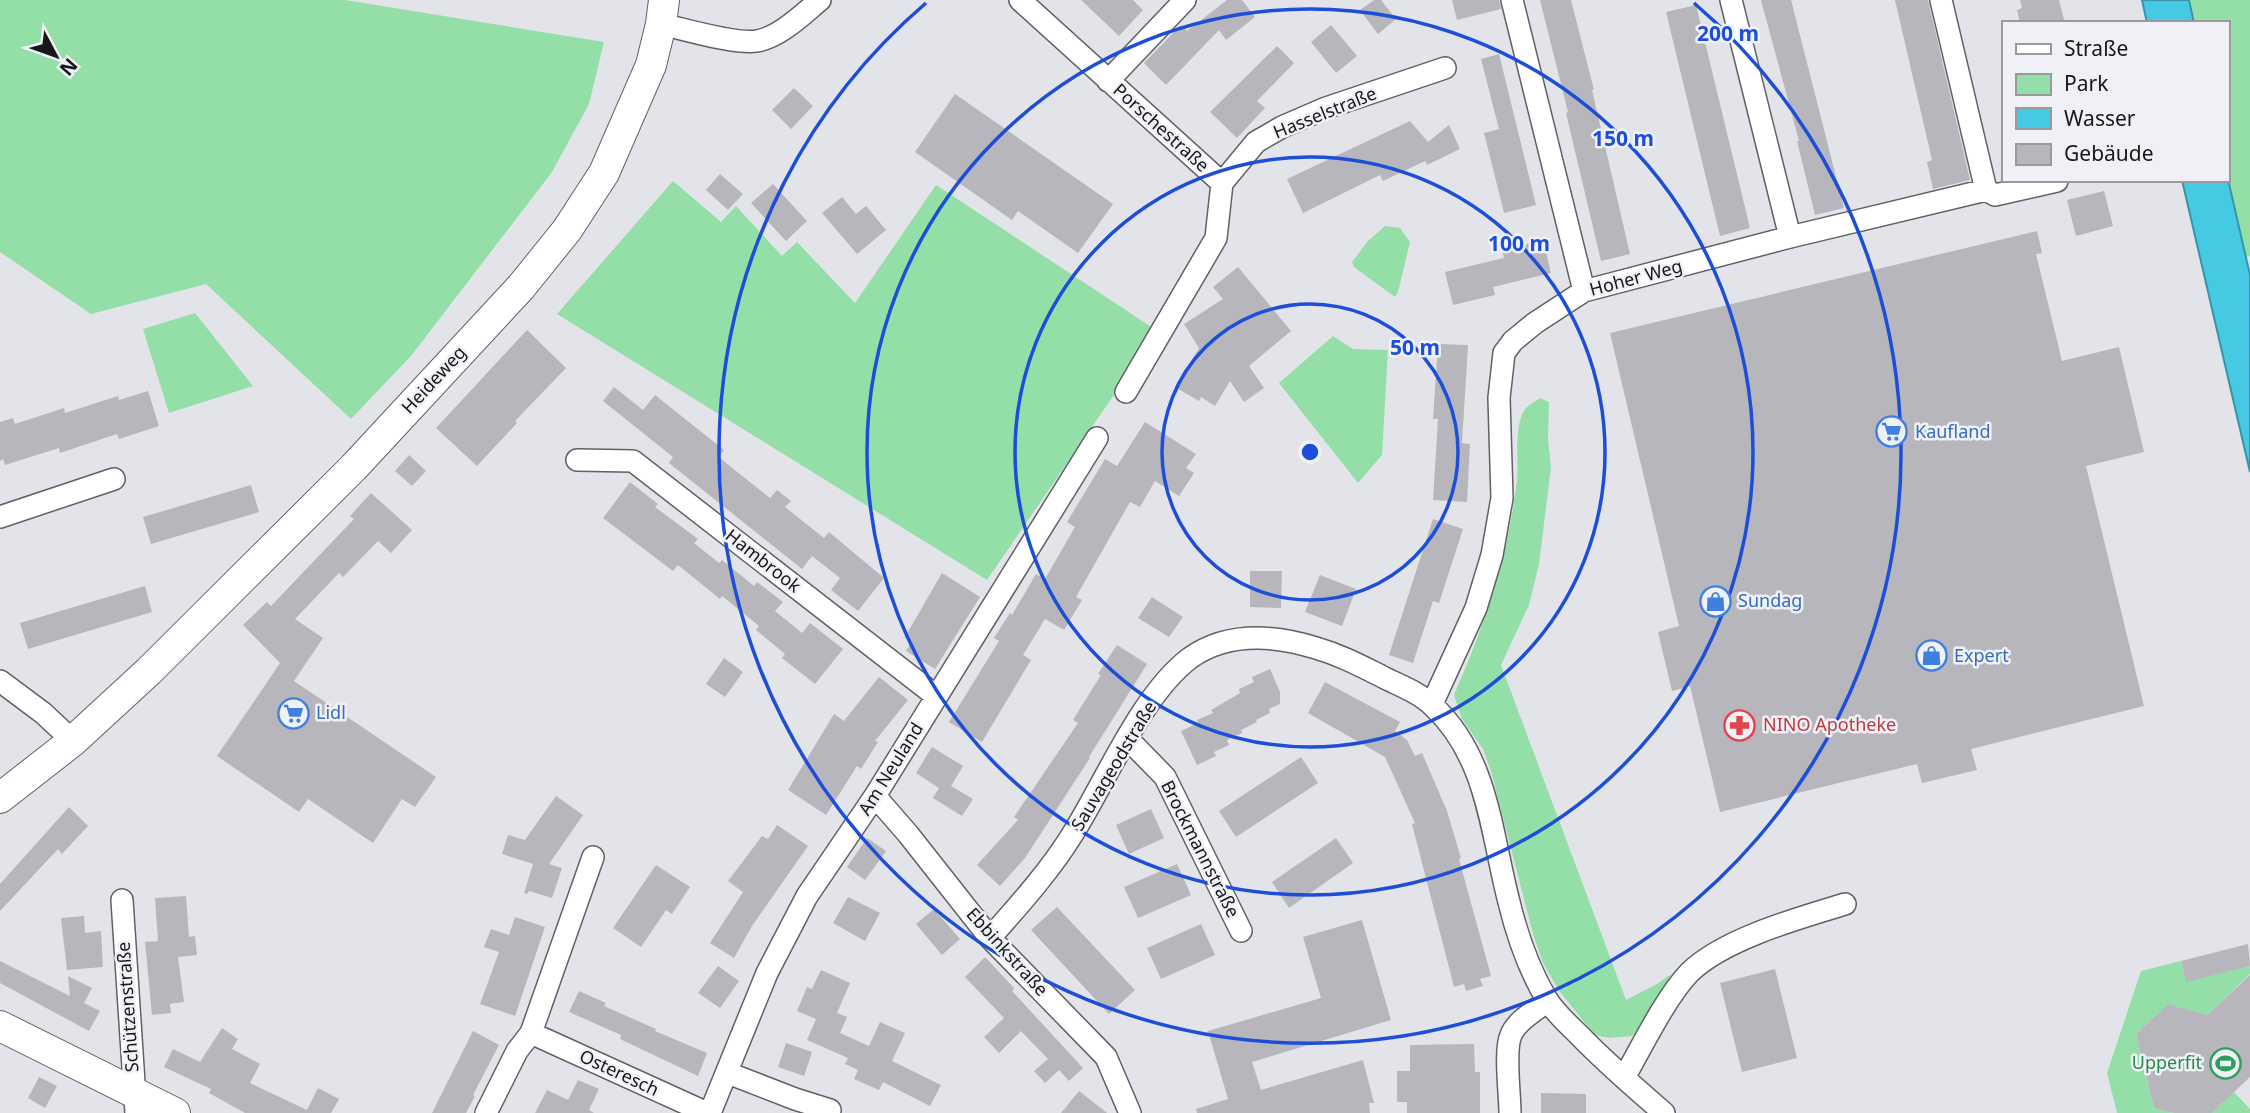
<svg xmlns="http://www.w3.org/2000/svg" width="2250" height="1113" viewBox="0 0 2250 1113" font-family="'Noto Sans',sans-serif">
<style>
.green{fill:#93dfa7}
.water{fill:#46cae3;stroke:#3894a6;stroke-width:2}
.building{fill:#b6b6bc}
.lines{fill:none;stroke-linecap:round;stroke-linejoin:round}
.street-casing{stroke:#606166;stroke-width:24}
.secondary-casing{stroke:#606166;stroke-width:32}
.street{stroke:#fff;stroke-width:21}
.secondary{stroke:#fff;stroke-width:30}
.ring{fill:none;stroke:#1d4ed8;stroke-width:3.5}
.labels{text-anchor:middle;stroke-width:5;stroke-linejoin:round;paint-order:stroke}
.street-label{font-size:18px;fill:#171719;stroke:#f0f1f7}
.shop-label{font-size:18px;fill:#366cbe;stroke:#f0f1f7;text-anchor:start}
.health-label{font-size:18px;fill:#be3a42;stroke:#f0f1f7;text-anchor:start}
.leisure-label{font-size:18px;fill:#27864d;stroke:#f0f1f7;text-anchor:end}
.centre{fill:#1d4ed8;stroke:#f0f1f7;stroke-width:3.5}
.ring-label{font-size:21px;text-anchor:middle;font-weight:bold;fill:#1d4ed8;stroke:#f0f1f7;stroke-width:5;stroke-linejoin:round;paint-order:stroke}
</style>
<rect width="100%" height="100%" fill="#e3e4e9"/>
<path class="green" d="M0 0H345L604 42 589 104 552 172 411 356 351 419 206 284 91 314 0 252Z
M2189 0H2250V256L2246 257 2227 175V23H2194Z
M673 181 721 222 736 206 782 256 797 242 855 303 936 185 1153 328 1120 386 987 580 557 314Z
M1385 226 1400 228 1410 242 1398 292 1395 297 1354 267 1352 262 1367 242Z
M195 313 253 386 169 413 143 329Z
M1333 336 1353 349 1388 350 1382 455 1358 483 1279 383Z
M1540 398 1549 402 1548 439 1551 467 1539 564 1529 605 1501 665 1626 1000 1657 984 1671 974 1645 1024 1632 1036 1609 1038 1595 1035 1560 992 1543 963 1533 934 1491 771 1483 749 1462 719 1454 695C1485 624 1508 558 1517 480 1519 461 1513 421 1527 407 1531 404 1536 401 1540 398Z
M2181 961 2186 981 2250 966V974L2207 1015 2168 1004 2136 1034 2154 1108 2174 1113H2117L2107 1073 2141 971Z
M2234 1092 2250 1109V1113H2212Z"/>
<path class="water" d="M2142 0H2189L2194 23H2147Z
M2227 175 2250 275V472L2182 180H2227Z"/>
<path class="building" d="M1081 0H1133L1143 10 1119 36Z
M1227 0H1242L1255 17 1226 40 1219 30 1166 85 1144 63 1181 25 1187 31Z
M1374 0H1381L1396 19 1378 34 1360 10Z
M1452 0H1499L1501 9 1457 20Z
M1540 0H1571L1594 90H1592L1630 254 1601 261 1566 113 1568 112Z
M1761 0H1791L1844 208 1815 215 1797 141H1799Z
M1895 0H1928L1970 180 1933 189 1927 162 1932 160Z
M2020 0H2059L2065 23H2020L2017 10 2022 8Z
M1696 5 1750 228 1720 236 1666 12Z
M1331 25 1357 56 1336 73 1311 42Z
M1277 46 1294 63 1257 101 1265 108 1237 138 1210 112Z
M1499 54 1536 205 1504 213 1484 133 1499 129 1481 59Z
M794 88 813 106 791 129 772 110Z
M955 94 1113 204 1078 253 1018 211 1012 220 915 152Z
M1410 121 1428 142 1449 125 1460 149 1427 165 1425 161 1383 181 1380 175 1303 213 1287 179Z
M720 174 743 194 728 210 706 190Z
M773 184 807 221 786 241 751 203Z
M2104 191 2113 226 2076 236 2067 200Z
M842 197 856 214 866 206 886 230 857 254 822 213Z
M2037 231 2042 253 2036 254 2062 361 2119 347 2144 452 2086 466 2144 706 1971 749 1977 770 1922 783 1917 764 1720 812 1690 686 1672 691 1658 632 1679 626 1610 333Z
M1543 240 1551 273 1493 287 1495 295 1453 305 1445 272 1504 258 1502 250Z
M1238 267 1291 331 1249 366 1264 388 1244 402 1230 381 1215 406 1201 397 1199 401 1175 387 1199 348 1184 324 1223 299 1213 287Z
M527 330 566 368 515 421 517 423 477 466 436 428Z
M1438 344 1468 345 1462 443 1470 444 1467 502 1433 500 1438 419H1433Z
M614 387 643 410 655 395 724 450 719 457 731 467 770 498 777 490 791 501 785 507 824 538 829 532 884 578 858 611 831 590 840 578 812 556 802 569 669 463 673 457 603 401Z
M148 391 159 426 119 439 117 434 60 453 59 448 5 465 3 459 0 461V422L13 418 15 424 64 408 65 413 118 396 119 400Z
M1145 422 1196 454 1186 468 1194 473 1179 496 1155 481 1140 507 1130 502 1076 597 1082 600 1064 630 1045 619 1023 655 1031 660 982 742 949 722 999 641 994 638 1010 613 1012 615 1036 574 1045 579 1075 527 1067 522 1105 459 1117 466Z
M409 455 426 471 412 486 395 471Z
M630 482 658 504 655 507 698 539 694 543 719 563 722 560 754 586 757 582 783 602 775 611 802 633 810 623 843 649 815 684 782 658 785 654 756 630 759 626 722 596 720 599 678 565 673 571 603 518Z
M251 485 259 512 151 544 143 517Z
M371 493 412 530 391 553 378 541 343 577 339 573 295 619 323 638 294 681 436 777 415 807 402 799 373 843 308 799 299 812 217 756 280 663 243 625 267 602 271 606 354 519 350 516Z
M1433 519 1463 529 1439 603 1433 601 1413 663 1389 655Z
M1250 571H1282L1281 608 1250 607Z
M942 573 980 597 935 669 906 651 912 641 905 637Z
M1320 575 1356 589 1342 626 1305 612Z
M145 586 152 612 28 649 20 623Z
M1152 597 1183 617 1169 637 1138 618Z
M1117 645 1147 664 1089 757 1090 758 1025 858 1000 886 977 865 1018 820 1014 817 1078 723 1073 720 1101 675 1098 674Z
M724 658 743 672 725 697 706 684Z
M1270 669 1280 692V704L1269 709 1270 713 1256 720 1257 722 1241 730 1242 733 1227 740 1229 745 1214 752 1216 756 1197 765 1181 731 1198 723 1197 720 1213 713 1211 710 1240 693 1239 689 1254 682 1252 677Z
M879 677 908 700 875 741 878 742 861 769 857 766 826 815 788 790 834 714 844 721Z
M1325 682 1400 722 1395 731 1407 740 1415 756 1422 753 1447 811 1461 858 1459 859 1491 976 1480 979 1483 986 1466 991 1464 984 1454 987 1412 824 1415 823 1385 757 1308 713Z
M932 747 963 766 951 786 973 799 962 816 933 798 939 788 916 773Z
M1301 757 1318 783 1236 837 1219 811Z
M556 796 583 815 549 864 562 868 552 898 529 891 527 894 524 893 533 864 502 854 508 835 525 840Z
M69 807 88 826 62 854 58 849 0 911V884Z
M1151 809 1164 838 1129 854 1116 825Z
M777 825 808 846 752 926 734 958 710 943 743 892 728 881 762 836 768 839Z
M867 838 886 851 865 880 847 867Z
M1336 838 1353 863 1289 908 1272 882Z
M1177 864 1191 895 1138 918 1124 887Z
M656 865 690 887 672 914 666 910 641 947 613 928Z
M186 896 189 937 195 936 197 955 178 957 184 1002 170 1004 171 1013 152 1015 145 942 158 941 155 898Z
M848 897 880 913 865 941 833 923Z
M1057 907 1135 990 1109 1014 1031 930Z
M934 909 960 939 942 955 916 924Z
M84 916 85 933 101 931 103 967 67 970 61 918Z
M515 917 545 927 515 1016 480 1004 499 952 484 947 491 929 509 935Z
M1362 920 1391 1020 1252 1062 1261 1090 1363 1060 1374 1103H1369L1370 1113H1197L1196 1109 1228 1099 1208 1031 1321 998 1303 937Z
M1201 924 1215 955 1161 979 1147 948Z
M2248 944 2250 966 2186 982 2181 961Z
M985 957 1014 988 1012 991 1083 1068 1069 1081 1059 1070 1045 1083 1034 1071 1048 1059 1021 1031 999 1053 984 1037 1004 1018 965 977Z
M0 961 70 996 68 976 92 988 84 1003 100 1011 89 1031 0 983Z
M718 966 739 981 720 1008 698 993Z
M1775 969 1797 1058 1742 1072 1720 983Z
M821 970 850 983 837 1013 847 1017 840 1033 869 1046 880 1022 905 1033 892 1061 941 1085 930 1106 883 1082 879 1090 854 1079 858 1070 845 1064 848 1058 807 1040 816 1019 797 1011 807 987 812 989Z
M2250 975V1077L2212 1113H2174L2154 1108 2136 1034 2168 1004 2207 1015Z
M579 991 606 1003 604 1006 656 1029 655 1031 707 1053 698 1076 620 1039 621 1035 569 1012Z
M222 1028 238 1039 232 1049 260 1064 250 1083 307 1110 318 1088 339 1099 331 1113H245L209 1093 211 1089 164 1067 173 1049 200 1062Z
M473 1031 499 1045 473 1095 475 1096 466 1113H432Z
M786 1043 812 1052 804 1076 778 1067Z
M1474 1044 1475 1072H1480V1113H1407V1102H1397V1071H1410V1045Z
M39 1077 57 1086 45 1108 28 1098Z
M578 1080 599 1089 589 1110 594 1113H535L547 1090 568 1100Z
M1079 1091 1107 1113H1061Z
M1541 1093 1586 1094V1113H1541Z"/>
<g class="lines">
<defs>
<path id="street" d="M1020 0 1222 183 1216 238 1126 392
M1512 0 1584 291
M1731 0 1790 237
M1941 0 1986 190
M661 24C684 29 737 45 757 41 780 37 803 14 820 0
M1108 81 1185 0
M1222 183 1256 142 1282 127 1326 108 1445 68
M577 460 633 461 936 696
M0 517 114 479
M0 681 43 713 73 741
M1432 704 1476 608 1492 555 1502 498 1499 398 1504 353 1513 341 1535 323 1584 291 1790 237 1986 190 1995 195 2057 181
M1127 738 1165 777 1241 931
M875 796 908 834 990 938 1106 1057 1130 1113
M593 857 531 1033 707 1113
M122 900 136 1113
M990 938C1019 905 1049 872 1072 835 1105 783 1141 695 1190 658 1228 631 1274 635 1316 648 1340 655 1359 665 1381 676 1398 685 1419 692 1433 706 1488 757 1491 833 1509 902 1517 935 1529 969 1546 998 1554 1012 1568 1024 1579 1035 1606 1063 1635 1088 1664 1113
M728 1073 795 1099 830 1110
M1624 1078C1641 1048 1666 997 1689 973 1723 939 1799 918 1845 904
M486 1113 517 1051 531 1033
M710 1113 767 973 807 896 875 796 1097 438
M1510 1113C1510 1094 1504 1050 1511 1035 1516 1021 1536 1010 1548 1001"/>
<path id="secondary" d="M0 798 73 741 149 671 354 467 521 287 567 230 604 173 651 65 661 24 664 0
M0 1026 175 1113"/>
</defs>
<use href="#street" class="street-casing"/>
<use href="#secondary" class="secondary-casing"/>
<use href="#street" class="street"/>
<use href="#secondary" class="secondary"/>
</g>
<g class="ring">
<circle cx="1310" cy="452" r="148"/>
<circle cx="1310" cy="452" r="295"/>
<circle cx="1310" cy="452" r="443"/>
<path d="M1694 3A591 591 0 1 1 926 3"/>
</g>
<defs>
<symbol id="supermarket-ring" viewBox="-11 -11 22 22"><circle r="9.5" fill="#f0f1f7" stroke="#3f7fe0" stroke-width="1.5"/><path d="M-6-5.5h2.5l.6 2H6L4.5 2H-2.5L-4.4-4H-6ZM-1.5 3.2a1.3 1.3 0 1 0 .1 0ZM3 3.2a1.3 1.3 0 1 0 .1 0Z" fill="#3f7fe0"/></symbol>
<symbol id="shop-ring" viewBox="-11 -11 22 22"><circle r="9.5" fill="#f0f1f7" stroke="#3f7fe0" stroke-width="1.5"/><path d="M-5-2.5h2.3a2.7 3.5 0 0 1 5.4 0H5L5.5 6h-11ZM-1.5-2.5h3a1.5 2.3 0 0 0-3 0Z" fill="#3f7fe0"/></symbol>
<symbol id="pharmacy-ring" viewBox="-11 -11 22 22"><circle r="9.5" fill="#f0f1f7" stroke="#e0444e" stroke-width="1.5"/><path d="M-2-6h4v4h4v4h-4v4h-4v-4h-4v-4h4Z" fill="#e0444e"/></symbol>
<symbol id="stadium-ring" viewBox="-11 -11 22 22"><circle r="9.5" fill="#f0f1f7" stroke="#2e9e5b" stroke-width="1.5"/><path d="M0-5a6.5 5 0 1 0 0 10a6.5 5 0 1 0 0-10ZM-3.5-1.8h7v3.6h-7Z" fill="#2e9e5b"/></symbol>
</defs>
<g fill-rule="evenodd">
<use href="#supermarket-ring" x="1874" y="414" width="35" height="35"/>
<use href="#shop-ring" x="1698" y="584" width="35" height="35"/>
<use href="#shop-ring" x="1914" y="638" width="35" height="35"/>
<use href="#supermarket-ring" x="276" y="696" width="35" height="35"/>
<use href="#pharmacy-ring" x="1722" y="708" width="35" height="35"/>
<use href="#stadium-ring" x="2208" y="1046" width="35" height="35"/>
</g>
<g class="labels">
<g class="street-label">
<text transform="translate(1325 113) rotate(-22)" y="6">Hasselstraße</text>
<text transform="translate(1161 128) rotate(42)" y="6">Porschestraße</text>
<text transform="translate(1636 278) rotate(-15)" y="6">Hoher Weg</text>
<text transform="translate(434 380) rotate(-47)" y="6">Heideweg</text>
<text transform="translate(763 561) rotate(38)" y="6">Hambrook</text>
<text transform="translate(1114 766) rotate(-59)" y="6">Sauvageodstraße</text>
<text transform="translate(891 769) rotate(-58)" y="6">Am Neuland</text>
<text transform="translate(1200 849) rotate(63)" y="6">Brockmannstraße</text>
<text transform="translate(1007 952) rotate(48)" y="6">Ebbinkstraße</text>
<text transform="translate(128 1007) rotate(-94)" y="6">Schützenstraße</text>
<text transform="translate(619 1073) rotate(25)" y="6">Osteresch</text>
</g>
<g class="shop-label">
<text x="1915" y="438">Kaufland</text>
<text x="1738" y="607">Sundag</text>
<text x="1954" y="662">Expert</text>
<text x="316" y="719">Lidl</text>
</g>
<g class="health-label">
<text x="1763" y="731">NINO Apotheke</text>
</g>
<g class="leisure-label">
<text x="2202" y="1069">Upperfit</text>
</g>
</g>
<circle cx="1310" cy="452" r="10" class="centre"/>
<g class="ring-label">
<text x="1728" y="41">200 m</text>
<text x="1623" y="146">150 m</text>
<text x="1519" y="251">100 m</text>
<text x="1415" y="355">50 m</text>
</g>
<rect x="2002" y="21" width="228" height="161" fill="#f0f1f7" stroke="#999a9e" stroke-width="2"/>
<rect x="2016" y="44" width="35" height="10" fill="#ffffff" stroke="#999a9e" stroke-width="2"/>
<text x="2064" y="56" font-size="21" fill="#171719">Straße</text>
<rect x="2016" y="74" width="35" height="21" fill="#93dfa7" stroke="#999a9e" stroke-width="2"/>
<text x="2064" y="91" font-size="21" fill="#171719">Park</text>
<rect x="2016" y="108" width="35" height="21" fill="#46cae3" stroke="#999a9e" stroke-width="2"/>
<text x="2064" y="126" font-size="21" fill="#171719">Wasser</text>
<rect x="2016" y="144" width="35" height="21" fill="#b6b6bc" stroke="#999a9e" stroke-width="2"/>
<text x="2064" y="161" font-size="21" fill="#171719">Gebäude</text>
<g transform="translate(56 56) rotate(131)" stroke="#f0f1f7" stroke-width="5" paint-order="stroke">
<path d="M0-5L12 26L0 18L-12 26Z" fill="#171719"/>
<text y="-10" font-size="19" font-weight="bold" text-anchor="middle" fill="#171719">N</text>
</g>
</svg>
